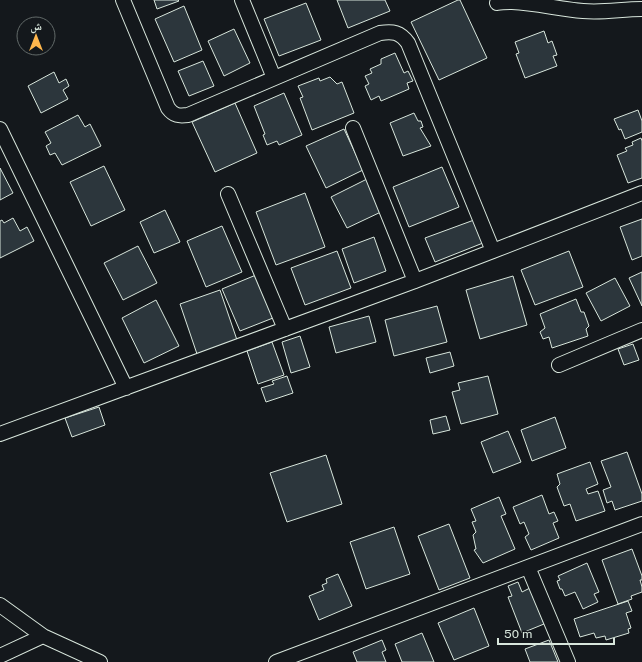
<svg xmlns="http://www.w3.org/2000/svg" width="642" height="662" viewBox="0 0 642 662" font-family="'Public Sans','Noto Naskh Arabic',sans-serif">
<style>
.building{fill:#2c363c;stroke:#d8e6dc}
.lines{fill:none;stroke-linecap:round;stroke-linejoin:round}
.minor-casing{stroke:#d8e6dc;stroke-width:16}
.minor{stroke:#14181c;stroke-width:14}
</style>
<rect width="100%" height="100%" fill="#14181c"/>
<path class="building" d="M154 0H178L179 1 157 9Z
M337 0H385L390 11 348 28Z
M458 0H460L487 58 439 80 411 22Z
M306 3 321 40 279 56 264 19Z
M184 6 202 50 174 62 155 19Z
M234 29 250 63 224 76 208 41Z
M544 31 548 43 552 41 557 55 553 56 557 66 525 78 516 54 519 53 515 42Z
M395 53 404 73 408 71 413 81 407 83 409 89 381 101 379 96 371 100 365 86 369 84 365 76 372 73 370 69 381 64V59Z
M203 61 214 86 189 96 178 71Z
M54 72 59 83 66 79 69 86 63 90 68 99 41 113 28 86Z
M330 77 337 84 342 82 354 113 312 130 300 98 303 97 298 86 319 78 320 81Z
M284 93 302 135 279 145 277 141 267 145 263 135 265 134 254 106Z
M235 103 257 153 215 172 192 122Z
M638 110 642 121V132L625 139 621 129 619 130 614 119Z
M414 113 418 121H421L423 127 420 128 431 146 403 156 390 123Z
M78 115 85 127 90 124 101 146 62 165 55 153 50 155 46 146 51 143 45 132Z
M344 129 363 170 326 188 306 146Z
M641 138 642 141V178L628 183 617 155 627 151 625 148 633 145 632 142Z
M104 166 125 210 91 226 70 182Z
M442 167 459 207 409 227 393 187Z
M0 168 13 193 0 200Z
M367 179 383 211 347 228 331 197Z
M305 193 325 247 276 265 256 212Z
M165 210 180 242 154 253 140 222Z
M13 218 20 231 27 227 34 241 0 258V221L2 220 4 223Z
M642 219V256L632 260 620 227Z
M474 220 483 243 435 262 425 238Z
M222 226 242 272 206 287 187 241Z
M374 237 386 271 354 283 342 249Z
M138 246 157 283 123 300 104 263Z
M337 251 351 288 305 305 291 268Z
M569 251 583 287 535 305 521 270Z
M642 272V306L629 278Z
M256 275 273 318 240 331 222 289Z
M513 276 527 325 480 339 466 290Z
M615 278 630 306 601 321 586 293Z
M220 290 237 340 197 354 180 304Z
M576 299 581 312H584L589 326 586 329 588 336 552 348 549 337 543 339 540 332 545 328 540 314Z
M156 300 179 346 144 363 122 318Z
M437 306 447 342 394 356 385 320Z
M369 316 376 342 336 353 329 327Z
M300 336 310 367 291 373 282 342Z
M272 342 284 375 258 384 247 351Z
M633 344 639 360 624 365 618 349Z
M450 352 454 366 430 373 426 358Z
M287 376 293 393 266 402 261 388 274 384 272 381Z
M488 376 498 414 461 424 452 392 460 390 458 383Z
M99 407 105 425 72 437 65 418Z
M446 416 450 430 433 434 430 420Z
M555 417 566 448 532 461 521 430Z
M508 431 521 462 493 473 481 442Z
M627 452 642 494V501L615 510 612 501 607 503 603 490 611 487 601 461Z
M326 455 342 504 287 522 270 473Z
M590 462 598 484 586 489 588 494 598 491 605 511 576 521 570 504 564 506 557 487 560 484 557 474Z
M542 495 549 514 554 512 558 521 553 523 559 538 531 550 525 537 529 534 524 522 520 524 513 507Z
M499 497 506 514 501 516 515 549 483 563 474 550 476 549 473 535 476 532 472 522 476 521 471 509Z
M449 524 470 578 439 590 418 536Z
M394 527 410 574 366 589 350 542Z
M632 549 642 576V580H640L642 587V592L631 596 632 599 618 604 602 560Z
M587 563 599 592 594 594 598 602 583 609 575 592 565 596 562 589H560L557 581 560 580 558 576Z
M338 574 352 606 319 620 309 596 324 590 322 585 327 583 326 579Z
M518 582 522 592 530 588 544 624 522 633 508 597 512 596 508 586Z
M628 601 632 611 626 613 631 628 628 629 629 633 606 640 605 636 596 638 594 633 580 637 574 619Z
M474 608 489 646 454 660 438 623Z
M422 633 434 662H402L395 644Z
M382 640 386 650 382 652 386 662H357L353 652Z
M549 640 558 662H530L525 649Z"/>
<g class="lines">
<defs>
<path id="minor" d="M123 0 168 108C174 116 179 116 188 115L380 33C393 31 400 32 408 43L493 251
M242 0 274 78
M497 3C502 2 507 2 512 2 536 3 559 9 583 11 603 13 622 9 642 9
M353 128 415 281
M0 129 126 388
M228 194 285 329
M559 365 642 330
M0 434 415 281 493 251 642 193
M528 567 568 662
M0 605 43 636 100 662
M0 656 43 636
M276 662 642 524"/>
</defs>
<use href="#minor" class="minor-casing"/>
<use href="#minor" class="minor"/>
</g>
<g transform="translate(36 36)"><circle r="19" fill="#14181c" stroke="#626a69"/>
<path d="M0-3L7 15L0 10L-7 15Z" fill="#ffb74d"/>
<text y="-6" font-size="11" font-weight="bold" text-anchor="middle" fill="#d8e6dc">ش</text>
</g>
<path d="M498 638v6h116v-6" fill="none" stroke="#d8e6dc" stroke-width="2"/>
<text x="504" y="638" font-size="12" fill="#d8e6dc" stroke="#14181c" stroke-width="3" paint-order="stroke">50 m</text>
</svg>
